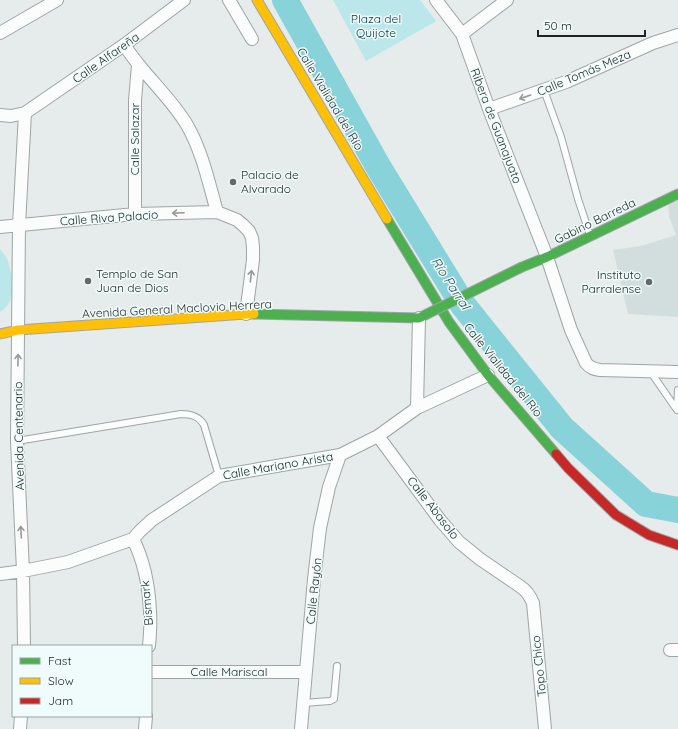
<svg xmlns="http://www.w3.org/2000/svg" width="678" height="729" viewBox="0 0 678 729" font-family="Quicksand,sans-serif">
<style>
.built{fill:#d2dede}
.green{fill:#bbe7ea}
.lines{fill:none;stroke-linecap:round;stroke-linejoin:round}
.river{stroke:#88d2d9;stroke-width:26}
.lane-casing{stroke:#a0a4a4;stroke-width:8}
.street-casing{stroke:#a0a4a4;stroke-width:14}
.fast-casing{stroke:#a0a4a4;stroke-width:11}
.slow-casing{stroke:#a0a4a4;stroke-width:11}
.jam-casing{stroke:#a0a4a4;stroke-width:11}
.lane{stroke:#fbfcfc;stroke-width:6}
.street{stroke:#fbfcfc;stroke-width:12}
.fast{stroke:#4caf50;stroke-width:9}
.slow{stroke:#ffc107;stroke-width:9}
.jam{stroke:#c62828;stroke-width:9}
.fast-bridge-casing{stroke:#a0a4a4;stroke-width:11;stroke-linecap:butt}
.fast-bridge{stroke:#4caf50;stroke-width:9}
.oneway{stroke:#989a9a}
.poi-dot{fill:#646868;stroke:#f0fbfb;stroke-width:1.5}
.labels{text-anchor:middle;stroke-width:3;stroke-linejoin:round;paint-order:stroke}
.park-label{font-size:12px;fill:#03383b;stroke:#f0fbfb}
.street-label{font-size:12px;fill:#1e2222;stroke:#f0fbfb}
.poi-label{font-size:12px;fill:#1e2222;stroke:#f0fbfb;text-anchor:start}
.water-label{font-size:13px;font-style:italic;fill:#1f4e52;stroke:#f0fbfb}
</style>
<rect width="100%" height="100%" fill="#e6ebeb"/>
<path class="built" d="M678 197V317L628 314 613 250 641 246 676 235 669 216 668 202Z"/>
<path class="green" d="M333 0H420L436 21 366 61Z
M0 249C2 251 4 254 6 257 9 261 9 267 11 272 13 286 15 304 0 312Z"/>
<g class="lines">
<path class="river" d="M285 0 379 168 463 305 562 428 646 504 678 510"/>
<defs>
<path id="lane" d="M544 90 561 137 578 199 590 235
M650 371 677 410 678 390
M17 441 181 414C191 414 199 416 204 425L219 476
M303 703 330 701 334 699 337 666"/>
<path id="street" d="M229 0 252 39
M436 0 462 34 489 109 547 257 571 330 586 363C590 368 594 369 600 370L678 372
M0 33 57 0
M462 34 507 0
M124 45C129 52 134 59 139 65 155 85 174 103 187 125 202 151 209 183 217 212
M489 109 566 82 653 43 678 35
M0 115 11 116 25 113 124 45 184 0
M135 214V100L138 65
M0 227 135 214 217 212 237 220 243 225 249 231 252 238 253 247V260L246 314
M417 408 419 318
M378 436 440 520 459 542 480 559 521 587C527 591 530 596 533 603L545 729
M133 539C144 561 149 587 150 612 151 623 150 635 149 646
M0 574 23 571 68 562 133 539 140 531 152 520 219 476 340 455 378 436 417 408 488 375
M24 646 23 571 17 441 19 225 25 113
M670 650H678
M151 672H306
M20 729 21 716
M145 729 146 716
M301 729 314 579 320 528 329 487 340 455"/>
<path id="fast" d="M387 219 449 322 488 375 556 454
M522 267 547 257 678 194
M254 314 419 318 427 314"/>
<path id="slow" d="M257 0 387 219
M0 334 18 330 246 314H254"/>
<path id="jam" d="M556 454 568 468 616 515 649 535 678 545"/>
</defs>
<use href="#lane" class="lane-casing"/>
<use href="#street" class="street-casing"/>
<use href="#fast" class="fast-casing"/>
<use href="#slow" class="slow-casing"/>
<use href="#jam" class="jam-casing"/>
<use href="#lane" class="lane"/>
<use href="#street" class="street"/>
<use href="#fast" class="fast"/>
<use href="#slow" class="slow"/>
<use href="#jam" class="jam"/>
<defs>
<path id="fast-bridge" d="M427 314 522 267"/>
</defs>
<use href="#fast-bridge" class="fast-bridge-casing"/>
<use href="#fast-bridge" class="fast-bridge"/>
</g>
<defs><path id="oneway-shaft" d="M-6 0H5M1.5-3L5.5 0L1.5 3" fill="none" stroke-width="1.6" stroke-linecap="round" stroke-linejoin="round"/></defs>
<g class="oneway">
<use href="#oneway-shaft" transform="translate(525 97) rotate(161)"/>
<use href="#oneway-shaft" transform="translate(178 213) rotate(178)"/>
<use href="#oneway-shaft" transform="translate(251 276) rotate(-83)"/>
<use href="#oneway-shaft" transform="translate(18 360) rotate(-89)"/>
<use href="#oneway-shaft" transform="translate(21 532) rotate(-93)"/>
</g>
<g class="poi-dot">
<circle cx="233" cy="182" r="4"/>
<circle cx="88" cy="281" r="4"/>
<circle cx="649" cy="282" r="4"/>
</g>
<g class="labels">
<g class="park-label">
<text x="376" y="23">Plaza del<tspan x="376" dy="14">Quijote</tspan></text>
</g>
<g class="street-label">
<text transform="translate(106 58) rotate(-35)" y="4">Calle Alfareña</text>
<text transform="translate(584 73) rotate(-23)" y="4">Calle Tomás Meza</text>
<text transform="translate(330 99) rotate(59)" y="4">Calle Vialidad del Río</text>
<text transform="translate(496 126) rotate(69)" y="4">Ribera de Guanajuato</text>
<text transform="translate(135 139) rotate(-90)" y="4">Calle Salazar</text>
<text transform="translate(109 218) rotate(-4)" y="4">Calle Riva Palacio</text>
<text transform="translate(595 221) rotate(-26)" y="4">Gabino Barreda</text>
<text transform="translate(177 309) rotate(-3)" y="4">Avenida General Maclovio Herrera</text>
<text transform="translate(503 370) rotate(51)" y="4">Calle Vialidad del Río</text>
<text transform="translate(19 436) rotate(-91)" y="4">Avenida Centenario</text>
<text transform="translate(278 466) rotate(-10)" y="4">Calle Mariano Arista</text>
<text transform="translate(433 508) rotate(52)" y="4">Calle Abasolo</text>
<text transform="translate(314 591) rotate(-84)" y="4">Calle Rayón</text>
<text transform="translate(147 603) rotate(-95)" y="4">Bismark</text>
<text transform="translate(539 666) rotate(-96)" y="4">Topo Chico</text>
<text x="229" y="676">Calle Mariscal</text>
</g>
<g class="poi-label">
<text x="241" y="179">Palacio de<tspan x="241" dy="14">Alvarado</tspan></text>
<text x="96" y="278">Templo de San<tspan x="96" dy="14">Juan de Dios</tspan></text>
<text x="641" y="279" text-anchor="end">Instituto<tspan x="641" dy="14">Parralense</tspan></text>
</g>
<g class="water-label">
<text transform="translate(451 283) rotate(57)" y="5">Río Parral</text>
</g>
</g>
<rect x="12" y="645" width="140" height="72" fill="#f0fbfb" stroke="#9ca4a4"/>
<rect x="20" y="658" width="20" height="6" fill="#4caf50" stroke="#9ca4a4"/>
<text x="48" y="665" font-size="12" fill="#1e2222">Fast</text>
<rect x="20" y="678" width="20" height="6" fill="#ffc107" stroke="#9ca4a4"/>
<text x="48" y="685" font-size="12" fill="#1e2222">Slow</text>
<rect x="20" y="698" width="20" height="6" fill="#c62828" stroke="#9ca4a4"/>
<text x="48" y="705" font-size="12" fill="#1e2222">Jam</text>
<path d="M538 30v6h107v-6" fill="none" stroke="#1e2222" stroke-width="2"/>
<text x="544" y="30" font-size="12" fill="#1e2222" stroke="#f0fbfb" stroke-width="3" paint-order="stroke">50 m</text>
</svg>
